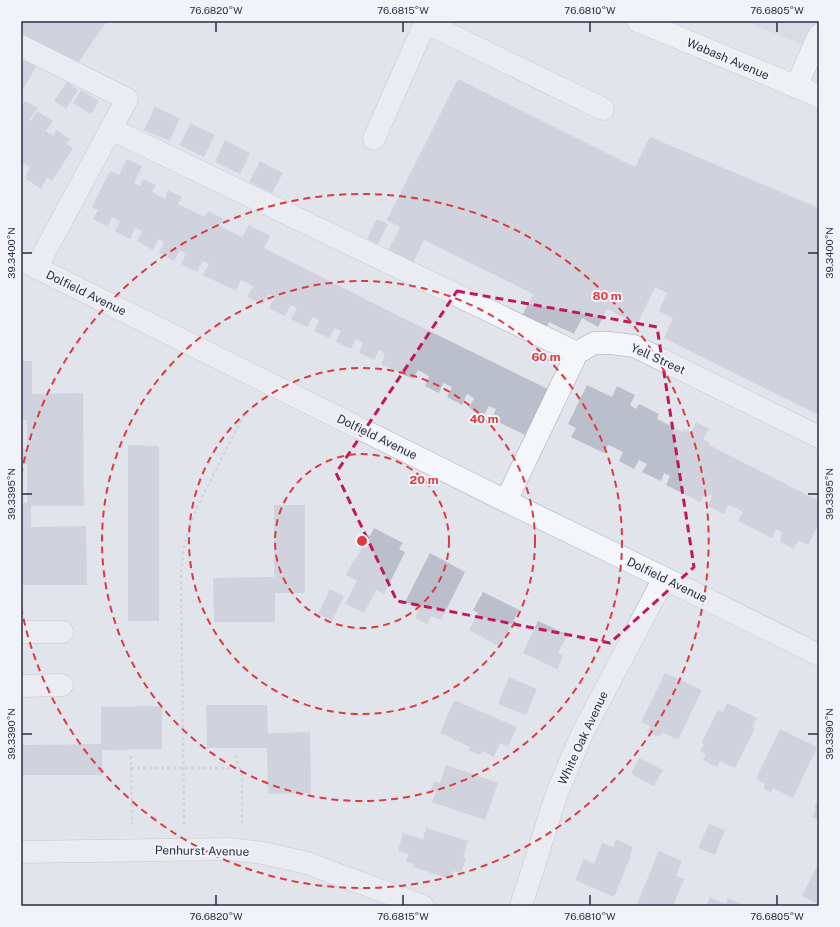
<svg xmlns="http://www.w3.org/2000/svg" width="840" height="927" viewBox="0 0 840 927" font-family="'Public Sans',sans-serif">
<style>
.built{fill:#cfd3de}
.building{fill:#bbbfcc}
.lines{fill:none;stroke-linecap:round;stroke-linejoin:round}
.minor-casing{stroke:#a5aab6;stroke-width:23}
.major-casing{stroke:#9fa6b8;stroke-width:23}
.path{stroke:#bfc2ca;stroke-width:2.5;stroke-dasharray:3 3;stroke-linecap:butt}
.minor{stroke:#f5f6f9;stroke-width:22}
.major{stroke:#fff;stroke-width:22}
.marked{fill:none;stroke:#c2185b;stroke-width:3;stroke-dasharray:8 5;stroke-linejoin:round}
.ticks{fill:none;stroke:#272f45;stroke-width:1.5}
.ring{fill:none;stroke:#dd3a40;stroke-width:2;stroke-dasharray:7 5}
.labels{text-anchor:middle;stroke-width:4;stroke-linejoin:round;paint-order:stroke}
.street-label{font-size:12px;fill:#272f45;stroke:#f1f3f8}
.centre{fill:#dd3a40;stroke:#f1f3f8;stroke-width:2}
.ring-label{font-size:12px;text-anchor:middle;font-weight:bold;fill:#dd3a40;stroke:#f1f3f8;stroke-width:4;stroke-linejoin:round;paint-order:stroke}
.neatline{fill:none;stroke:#272f45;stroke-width:1.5}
.ticks-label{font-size:10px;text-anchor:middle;fill:#272f45}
</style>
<rect width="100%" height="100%" fill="#e1e4eb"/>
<path class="built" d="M744 21H819V51Z"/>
<path class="building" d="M21 21H107L78 63 21 34Z
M25 60 36 67 23 89 21 88V66Z
M458 79 635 167 650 137 819 208V415L664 338 673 318 659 311 667 293 655 287 637 324 607 309 598 327 582 318 574 334 549 322 546 328 522 316 533 294 424 240 413 263 388 251 400 227 387 220Z
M67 82 78 90 66 109 54 101Z
M81 90 99 101 91 114 73 103Z
M25 101 38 108 29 120 31 121 37 111 53 121 46 131 53 136 56 130 70 139 66 144 73 148 52 181 47 178 41 189 25 178 30 167 24 164 21 169V107Z
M155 107 180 118 170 141 144 130Z
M190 123 215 135 204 157 180 145Z
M225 140 250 153 240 174 215 162Z
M127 159 142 166 134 183 140 186 143 179 156 185 152 192 165 199 168 190 182 197 178 204 205 217 208 211 224 219 220 226 242 237 249 225 270 236 264 248 399 316 552 391 534 428 530 426 525 435 492 419 496 409 489 406 484 415 469 408 474 398 467 394 462 405 447 397 452 387 443 383 439 393 425 386 429 376 418 370 413 379 381 364 385 354 379 350 374 360 359 353 363 343 356 339 351 349 336 342 341 331 335 328 329 338 314 331 319 320 313 317 307 327 291 319 297 308 291 305 285 316 269 308 275 297 268 294 263 304 247 297 253 286 241 280 236 291 203 275 209 264 203 261 197 272 181 264 186 254 180 250 174 261 159 253 164 242 158 239 153 250 137 241 142 231 135 228 130 239 115 231 120 221 112 217 108 227 93 219 98 210 92 207 110 171 119 175Z
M260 161 283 173 272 193 249 182Z
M377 219 388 224 378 244 367 239Z
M21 361H32V394L83 393 84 506H31V527L86 526 87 585H21V503H27V464H21V448L27 449V420H21Z
M587 385 612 397 617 386 635 395 630 405 636 409 639 404 659 414 657 419 683 432V429L691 432 696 422 709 429 703 439 710 443 709 445 819 501V523L808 545 798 540 794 549 780 542 782 532 776 529 772 538 738 521 743 512 736 508 728 505 724 514 708 506 712 496 705 493 700 502 666 485 670 476 664 473 661 481 642 472 647 464 639 460 634 469 619 461 623 452 615 448 608 445 604 453 571 437 576 428 568 424Z
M128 445 159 446V621H128Z
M274 505H305V593H275V622H214L213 578 274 577Z
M374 528 403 543 399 549 405 552 384 594 376 590 364 613 345 604 357 581 346 575 355 558 356 559 368 535 370 536Z
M430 553 465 572 441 620 431 616 427 624 415 618 419 610 405 602Z
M330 589 344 596 332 621 318 614Z
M483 592 519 610 500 647 469 630 478 613 473 610Z
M538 621 568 635 558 653 563 656 557 669 523 653Z
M665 673 702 690 678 740 662 732 659 737 647 731 650 726 641 722Z
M509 677 537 689 526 715 498 704Z
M454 700 517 727 508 747 500 743 494 757 482 751 480 755 468 750 470 747 440 733Z
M727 703 757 718 752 727 755 728 735 768 720 761 717 767 703 760 706 754 700 751 704 744 702 742 718 710 723 712Z
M206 705H267L268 733 310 732 311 793 268 794 267 748H207Z
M162 706V749L102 750V775H21V745L101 744V707Z
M780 729 817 747 793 798 773 788 771 793 763 788 765 784 756 779Z
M639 758 663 770 654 786 631 774Z
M446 765 498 783 485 820 432 802 436 792 431 790 434 781 440 783Z
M819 797V820L812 817 816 809 814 808Z
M709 824 725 830 715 855 698 848Z
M426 828 468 841 463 857 466 858 461 873 453 871 450 879 413 867 414 864 406 862 409 854 398 851 403 833 423 839Z
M616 839 633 847 630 855H631L614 897 575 880 584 859 594 864 602 843 613 847Z
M659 851 682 861 676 876 684 879 673 906H636Z
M819 862V904L802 896Z
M710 897 725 904 728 898 747 906H706Z"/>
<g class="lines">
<defs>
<path id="minor" d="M426 23 603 109
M21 46 127 99 36 268
M111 129 577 353
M374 139 426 21
M21 260 506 501 664 578 819 655
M506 501 577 353 594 343H610L634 346 819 437
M21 632H62
M21 686 62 685
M21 852 229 849 263 853 307 863 423 906
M521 906 557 793 582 734 664 578"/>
<path id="major" d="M638 21 819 96
M796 87 819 35"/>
</defs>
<use href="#minor" class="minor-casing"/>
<use href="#major" class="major-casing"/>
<path class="path" d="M236 755 238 768
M131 756 132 824
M131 768H238L242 770V825
M184 824 181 575 183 552 189 527 194 515 205 491 246 411"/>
<use href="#minor" class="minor"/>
<use href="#major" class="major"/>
</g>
<path d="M0 0H840V927H0ZM457 291 657 327 694 567 610 643 397 601 336 473Z" fill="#e1e4eb" fill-opacity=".55" fill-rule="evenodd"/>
<path class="marked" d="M457 291 657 327 694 567 610 643 397 601 336 473Z"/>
<path class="ticks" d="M216 22V32M403 22V32M590 22V32M777 22V32M22 253H32M808 253H818M22 494H32M808 494H818M22 734H32M808 734H818M216 895V905M403 895V905M590 895V905M777 895V905"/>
<g class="ring">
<circle cx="362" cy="541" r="87"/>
<circle cx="362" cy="541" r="173"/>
<circle cx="362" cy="541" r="260"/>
<path d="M21 475A347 347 0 1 1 21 607"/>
</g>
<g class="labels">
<g class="street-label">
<text transform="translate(728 59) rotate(23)" y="4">Wabash Avenue</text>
<text transform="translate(86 293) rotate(26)" y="4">Dolfield Avenue</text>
<text transform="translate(658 359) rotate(24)" y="4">Yell Street</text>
<text transform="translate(377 437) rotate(26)" y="4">Dolfield Avenue</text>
<text transform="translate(667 580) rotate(26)" y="4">Dolfield Avenue</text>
<text transform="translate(583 738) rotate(-65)" y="4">White Oak Avenue</text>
<text transform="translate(202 851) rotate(1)" y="4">Penhurst Avenue</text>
</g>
</g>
<circle cx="362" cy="541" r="6" class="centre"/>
<g class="ring-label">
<text x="607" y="300">80 m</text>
<text x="546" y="361">60 m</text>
<text x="484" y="423">40 m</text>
<text x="424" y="484">20 m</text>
</g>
<rect width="840" height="927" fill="none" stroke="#f1f3f8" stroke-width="44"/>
<rect x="22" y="22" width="796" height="883" class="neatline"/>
<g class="ticks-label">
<text x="216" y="14">76.6820°W</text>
<text x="403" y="14">76.6815°W</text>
<text x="590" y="14">76.6810°W</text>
<text x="777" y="14">76.6805°W</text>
<text transform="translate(11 253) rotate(-90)" y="4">39.3400°N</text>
<text transform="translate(829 253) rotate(-90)" y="4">39.3400°N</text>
<text transform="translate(11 494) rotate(-90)" y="4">39.3395°N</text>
<text transform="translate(829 494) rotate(-90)" y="4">39.3395°N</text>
<text transform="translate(11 734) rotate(-90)" y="4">39.3390°N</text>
<text transform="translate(829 734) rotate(-90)" y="4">39.3390°N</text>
<text x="216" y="920">76.6820°W</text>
<text x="403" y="920">76.6815°W</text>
<text x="590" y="920">76.6810°W</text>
<text x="777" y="920">76.6805°W</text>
</g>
</svg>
